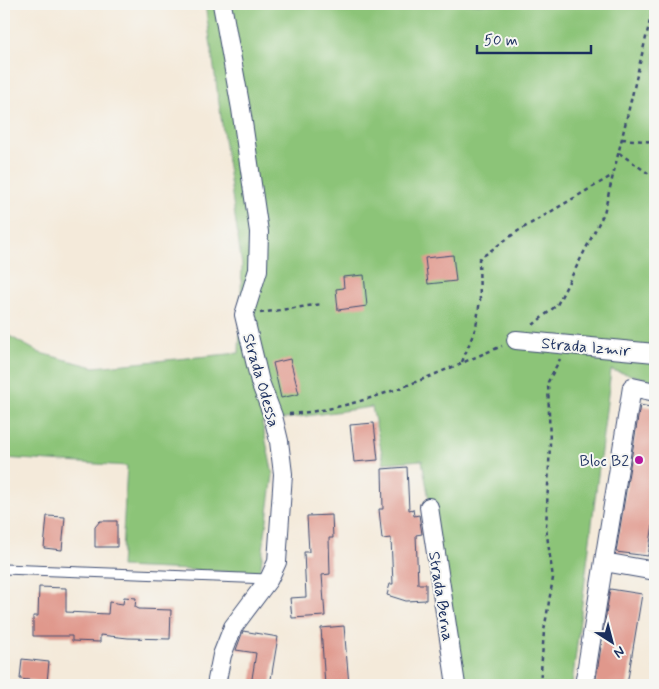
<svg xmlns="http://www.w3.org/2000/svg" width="659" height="689" viewBox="0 0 659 689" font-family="Mynerve,sans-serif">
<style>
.green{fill:#8cc478;stroke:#547a6b}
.building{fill:#e0988c}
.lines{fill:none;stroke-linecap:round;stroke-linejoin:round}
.lane-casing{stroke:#3c4b71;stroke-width:11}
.street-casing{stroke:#3c4b71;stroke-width:20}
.path{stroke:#3c4b71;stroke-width:2.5;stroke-dasharray:4 4;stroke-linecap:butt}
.lane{stroke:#fff;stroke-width:9}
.street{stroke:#fff;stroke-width:18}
.poi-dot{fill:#b5179e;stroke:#f6f6f2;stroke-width:2}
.labels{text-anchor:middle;stroke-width:4;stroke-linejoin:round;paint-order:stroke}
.street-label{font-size:16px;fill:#1b2f5e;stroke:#f6f6f2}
.poi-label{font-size:16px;fill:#1b2f5e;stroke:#f6f6f2;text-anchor:end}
</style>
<rect width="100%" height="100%" fill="#f6f6f2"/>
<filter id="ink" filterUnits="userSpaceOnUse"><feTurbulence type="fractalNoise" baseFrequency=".02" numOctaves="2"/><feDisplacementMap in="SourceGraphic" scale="10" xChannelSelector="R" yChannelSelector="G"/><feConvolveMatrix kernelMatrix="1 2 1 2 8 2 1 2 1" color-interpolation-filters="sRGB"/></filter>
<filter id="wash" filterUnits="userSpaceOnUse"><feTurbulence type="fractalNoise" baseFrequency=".0096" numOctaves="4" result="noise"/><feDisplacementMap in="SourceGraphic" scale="20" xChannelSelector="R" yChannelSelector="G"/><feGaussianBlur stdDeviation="1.12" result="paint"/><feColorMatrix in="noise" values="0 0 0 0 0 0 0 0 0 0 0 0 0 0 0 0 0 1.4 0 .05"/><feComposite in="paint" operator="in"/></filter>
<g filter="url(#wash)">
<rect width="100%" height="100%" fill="#f4eada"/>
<path class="green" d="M205 4H655V381L611 370 572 685H462L422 460 384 463 372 407 262 422 273 475 260 573 121 567 127 466 4 458V333L40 353 94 367 239 353 242 266Z"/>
<g id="blocks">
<path class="building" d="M453 255 456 281 428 284 425 258Z
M364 275 367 306 338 310 336 289 344 288 343 277Z
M290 359 299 394 281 398 273 363Z
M640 405 655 408V512L648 556 616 552Z
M374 423 378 460 354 462 350 425Z
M407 467 409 510 413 509 414 516 419 515 422 534 416 535 418 584H426V600L406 601 387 595 390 584H393L391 538 382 539 379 509H383L382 469Z
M332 515 333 538H329L330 574 322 575 325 616 292 618 290 598 306 597 304 552H309L307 516Z
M47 516 65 517 62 550 44 548Z
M100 521H117V547H95V527Z
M39 587 66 588V612L108 614 109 602 123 604 124 597 136 598 135 607 139 609 171 610 170 639 128 638 100 635V642L72 641V636H33V616H38Z
M610 589 642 594 627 685H595Z
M344 626 349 685H325L321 628Z
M243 631 278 637 270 685H251L256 653 236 650Z
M22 659 49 662 47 682 20 679Z"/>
</g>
</g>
<g filter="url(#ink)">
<use href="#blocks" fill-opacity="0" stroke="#3c4b71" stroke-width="1"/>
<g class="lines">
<defs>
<path id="lane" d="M4 569 269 579"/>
<path id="street" d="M516 340 655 353
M429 507 456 685
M604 562 655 571
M216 685 222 655 233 627 269 579 277 562 283 474 279 441 273 416 260 382 244 315 258 270 259 232 241 109 222 4
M584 685 632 387 655 392"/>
</defs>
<use href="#lane" class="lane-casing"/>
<use href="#street" class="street-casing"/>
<path class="path" d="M622 139 655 142
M619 153 655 178
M260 313 322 304
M533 325 557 305 604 213 654 4
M462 362 476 327 480 300 479 259 518 231 613 175
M289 414C364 409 434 374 502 346
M649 662 655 663
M540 685 544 631 553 578 546 528 550 444 548 382 560 359"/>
<use href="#lane" class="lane"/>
<use href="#street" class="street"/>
</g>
</g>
<circle class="poi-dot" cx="639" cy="460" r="5"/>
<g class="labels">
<g class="street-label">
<text transform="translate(586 346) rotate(5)" y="6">Strada Izmir</text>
<text transform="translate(262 380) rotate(74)" y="6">Strada Odessa</text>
<text transform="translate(442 596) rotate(81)" y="6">Strada Berna</text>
</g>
<g class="poi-label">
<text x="629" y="466">Bloc B2</text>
</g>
</g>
<rect width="659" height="689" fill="none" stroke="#f6f6f2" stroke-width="20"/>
<g transform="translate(612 642) rotate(144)" stroke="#f6f6f2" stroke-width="4" paint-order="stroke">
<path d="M0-4L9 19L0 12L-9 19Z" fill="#1b2f5e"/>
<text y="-8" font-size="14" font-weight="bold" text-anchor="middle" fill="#1b2f5e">N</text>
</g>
<path d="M477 45v8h114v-8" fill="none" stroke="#1b2f5e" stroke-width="2.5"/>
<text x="484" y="45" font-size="15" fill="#1b2f5e" stroke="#f6f6f2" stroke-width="4" paint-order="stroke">50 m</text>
</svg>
